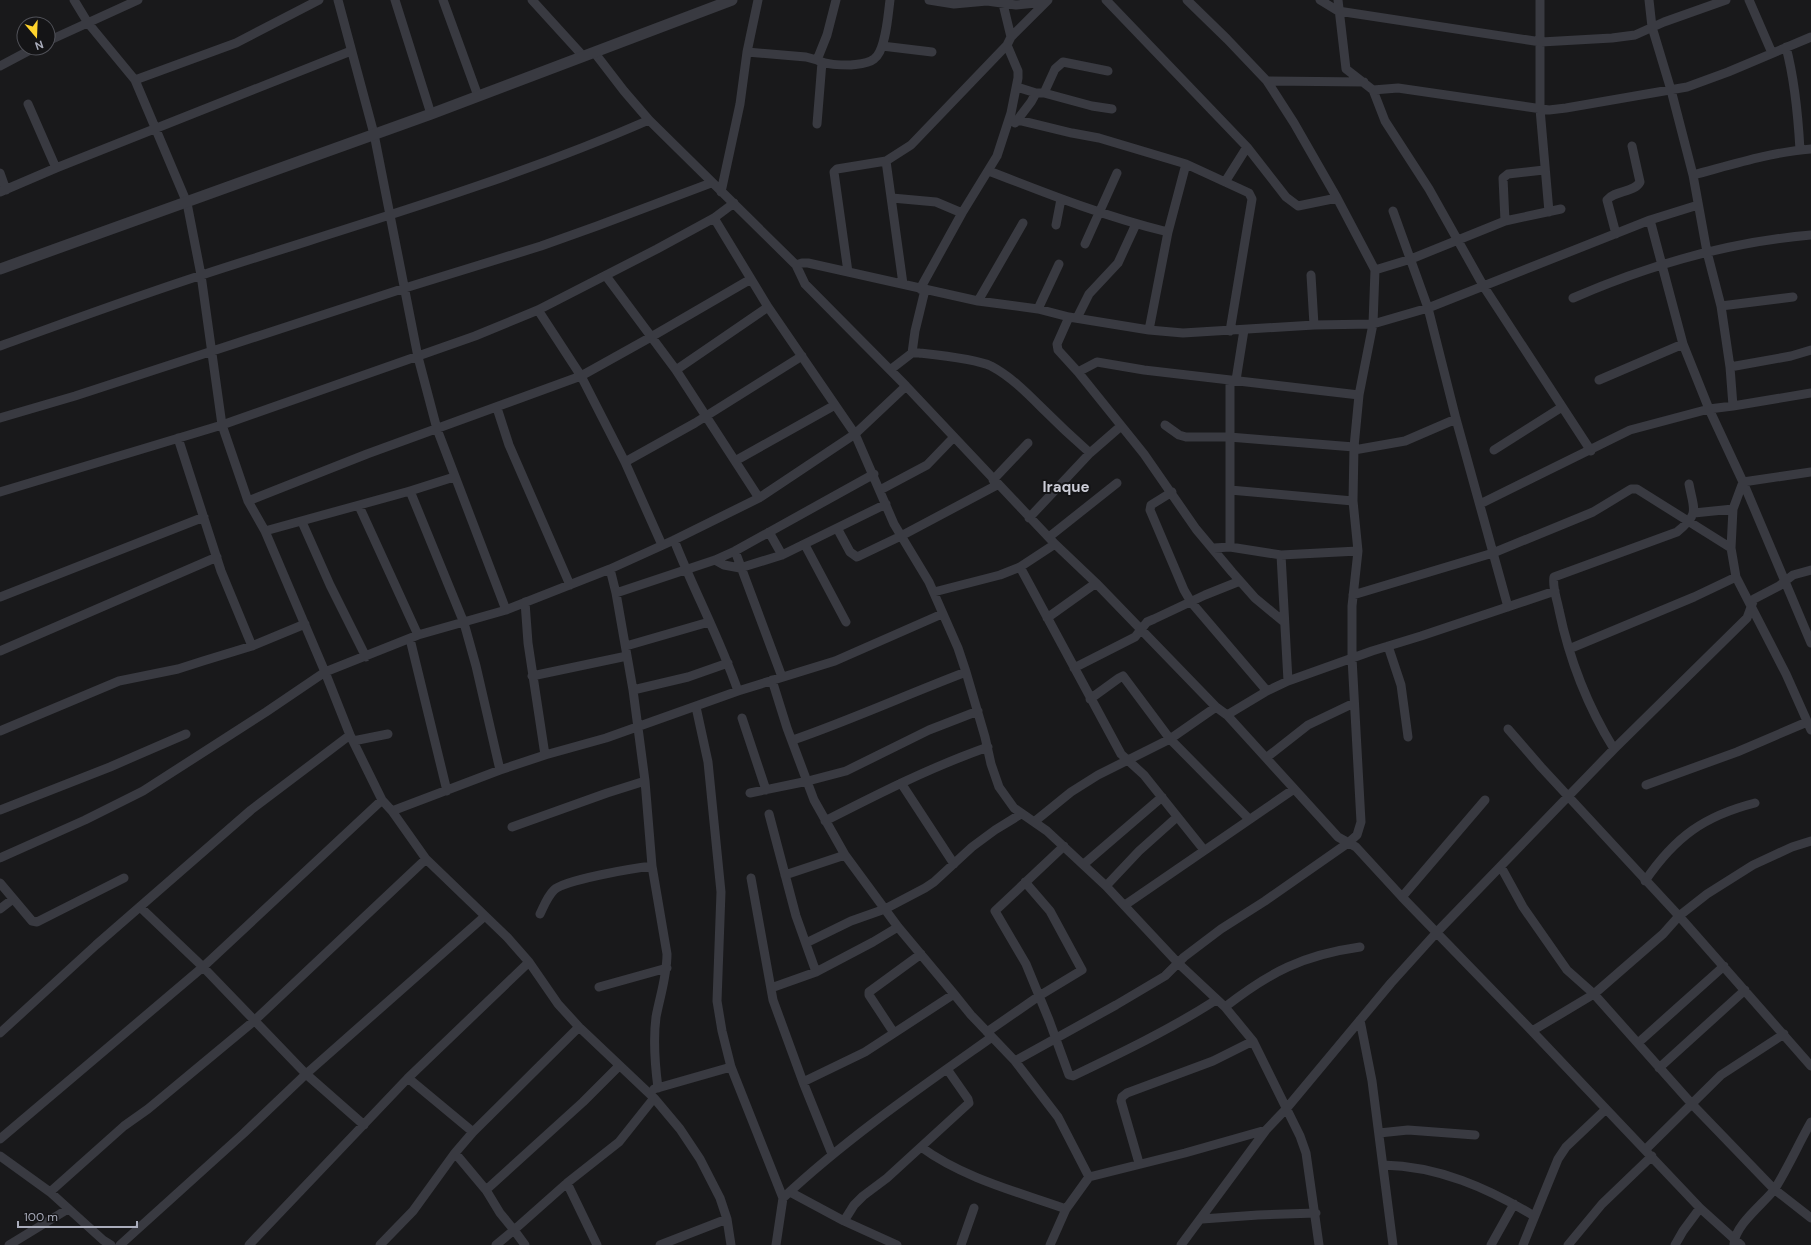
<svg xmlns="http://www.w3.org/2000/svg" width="1811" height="1245" viewBox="0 0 1811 1245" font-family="'DM Sans',sans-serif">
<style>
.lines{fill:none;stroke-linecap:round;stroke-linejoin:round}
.minor{stroke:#393a41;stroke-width:9}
.tertiary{stroke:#393a41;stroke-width:11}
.labels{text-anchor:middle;stroke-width:4;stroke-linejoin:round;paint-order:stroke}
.district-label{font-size:15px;font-weight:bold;fill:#cccdd7;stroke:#141416}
</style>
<rect width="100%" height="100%" fill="#19191b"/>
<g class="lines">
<path class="minor" d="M74 0 88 23 135 80 187 203 201 275 222 425 248 501 265 531 325 672 350 735 382 800 392 811 426 859 507 937 529 962 558 1004 579 1027 654 1098 680 1129 700 1159 720 1198 727 1219 731 1245
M338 0 374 134 418 357 437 429 506 610
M395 0 431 114
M443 0 478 96
M532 0 583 56
M929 0 954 4 987 1 1016 5 1046 2
M1106 0 1247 147 1286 197 1298 206 1337 198
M1320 0 1338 11 1541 42 1612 38 1635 35 1664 22 1726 0
M1338 0 1346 69 1373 90 1385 121 1429 189 1484 287 1591 451
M1540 0V109L1549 212
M1749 0 1772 53
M1003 4 1011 37
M48 41 138 0
M882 46 932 52
M1786 47C1795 81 1798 114 1800 150
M594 52 624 91 649 120 796 265 805 284 906 386 1055 544 1096 583 1216 707 1227 715 1338 837 1356 847 1402 897 1532 1031 1700 1208 1741 1245
M747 52 806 57 817 60 827 35 836 0
M817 60C827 65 839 65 851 65 858 64 868 64 874 59 886 51 888 14 890 0
M0 66 34 48
M135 80 236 43 319 0
M1267 81 1364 82
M1017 87 1036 93H1044L1092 106 1112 109
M1373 90 1398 88 1549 110 1566 108 1687 87 1728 72 1811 37
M1044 93 1055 69 1063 62 1108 71
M28 104 56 168
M1018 120 1072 133 1099 138 1186 164 1249 193 1252 199 1230 331
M1015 123 1031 102 1036 93
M817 124 822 62
M989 171C1048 194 1106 217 1168 232
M0 173 6 190
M1693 175C1731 165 1771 152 1811 149
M1225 182 1247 147
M0 192 56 168 351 51
M721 192 740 104 747 52 758 0
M892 198 936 202 962 213
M1393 211 1428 308 1456 419 1508 607
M714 218 768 307 855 434 894 524 929 582 958 648 966 672 985 737 991 764 999 787 1014 808 1047 831 1106 886 1178 963 1225 1007 1253 1041 1300 1136 1306 1153 1319 1245
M1650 220 1683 344 1709 409 1743 482 1811 643
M1505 221 1503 178 1508 174 1544 170
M1056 225 1061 199
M1616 234 1607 200C1615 190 1634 193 1640 182L1632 146
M1085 244 1117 173
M796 265 802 263H808L978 301 1038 309 1069 317 1149 330 1183 333 1314 325 1373 324 1428 308 1650 220 1698 205
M1375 270 1411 259 1505 221 1561 209
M848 272 834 172 837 169 886 161
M1311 275 1314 325
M606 276 676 370 759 498
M903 284 886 161 911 145 1007 45 1011 37 1048 0
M920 289 962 213 997 156 1011 113 1018 78V71L1007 45
M1573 298C1649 265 1729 242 1811 235
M978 301 1023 223
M1721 306 1793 297
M1038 309 1059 264
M538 310 581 376 625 462 662 545
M1069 317 1057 344 1058 350 1078 372 1144 454 1196 529 1232 572 1255 598 1284 622
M1077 318 1089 294 1118 263 1136 224
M1149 330 1168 232 1186 164
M0 346C67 322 134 297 202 275 352 226 505 183 649 120
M912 353 915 331 925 290
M1730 367 1791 356 1811 350
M676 370 768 307
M890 370 912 353H919C937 355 976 359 991 366 1010 376 1026 392 1041 407 1057 423 1073 438 1090 453
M1078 372 1097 362 1144 370 1359 395
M1236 380 1244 330
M1599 380 1683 344
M1733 406 1811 393
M497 408 509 445 570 585
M0 418 75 396 405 288 541 246 597 226 711 183
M1165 425 1179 435 1186 437H1229L1354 447
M178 438 221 571 252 646
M1354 450 1405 441 1456 419
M1494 450 1562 407
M735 461 835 405
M625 462 695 423 802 356
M1811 472 1743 482 1733 509 1731 548 1736 577 1786 674 1811 730
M993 480 1028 443
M880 490 927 465 954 437
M1230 490 1353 501
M410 491 464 623 476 666 500 770
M0 492 222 425 475 336 538 310 657 249 714 218 734 203
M1172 492 1151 505 1150 510 1184 590 1191 602 1267 691
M248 501 367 454 581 376 651 337 751 279
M1480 504 1630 430 1709 409 1733 406 1730 367 1721 306 1707 252 1693 175 1671 90 1652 27 1649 0
M359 506 418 635
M1694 513 1733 509
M1029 518 1090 453 1121 426
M302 522 330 585 366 657
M837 528 850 552 857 557 901 536 997 485
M265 531 410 491 454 477
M769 532 782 555
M1049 537 1117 483
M674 540C694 591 720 639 738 691
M805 545 846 622
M1230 547V380
M1214 548 1230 547 1281 555 1358 551
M735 551 782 677
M1281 555 1288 681
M715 560 724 565 740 568 782 555 886 504
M1020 567 1121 754 1144 775 1204 850
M610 569 616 593 633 690 645 781 652 866 667 954C667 976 660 996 656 1017 653 1040 655 1065 658 1088
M934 592 1000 575 1020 567 1055 544
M616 593 715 560 735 551 874 474
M1353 595 1493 553 1593 512 1631 489H1637L1731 548
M0 597 204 517
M525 602 528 643 545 755
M1047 618 1096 583
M410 639 447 791
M626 646 709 622
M1388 646 1401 685 1408 737
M1569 649 1694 597 1736 577
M0 651 217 557
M1074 668 1135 637 1147 622 1154 619 1205 595 1240 581
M532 676 627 656
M772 680 787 728 814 800 845 855 898 927 954 994 971 1015 1015 1061 1058 1117 1089 1177
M633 690 688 677 728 663
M1090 699 1119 678 1123 676 1170 739 1249 819
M696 707 708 762 721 892 717 1001 722 1031 731 1067 783 1198 776 1245
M1227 715 1267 691 1288 681 1372 651 1421 636 1555 591
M742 718 766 790
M1508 729 1541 767 1679 916 1811 1066
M0 731 119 681 178 669 203 661 252 646 305 624
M793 740C851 720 908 694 966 672
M353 741 388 734
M1614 749C1588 707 1569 658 1559 610 1557 599 1552 587 1554 577L1677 532C1700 513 1694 511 1689 484
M1266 758 1308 725 1354 703
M901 783 954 864
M1646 785 1737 752 1807 722
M750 793 808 781 846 771 929 730 978 711
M0 810 110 767 186 734
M392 811 500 770 545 755 606 738 738 691 835 661 942 614
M769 814 796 916 816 972
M825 821C878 794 931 767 988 747
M1034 822 1071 792 1098 775 1170 739 1216 707
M512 827 607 793 645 781
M1064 846 995 911 1026 964 1049 1020 1069 1075 1073 1076C1121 1053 1171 1029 1216 1000
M0 858 85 820 143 791 266 712 325 672 418 635 506 610 610 569 674 540 759 498 855 434 906 386
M1084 864 1162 797
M1501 867 1523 907 1567 970 1594 994 1691 1103 1774 1189 1811 1218
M785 875 845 855
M751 878 773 1000 803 1082 832 1154
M1645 881C1675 837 1704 816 1755 803
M0 883 32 921 37 922 124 878
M1106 886 1139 851 1177 817
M1402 897 1485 800
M1125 905 1294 789
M140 907 203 967 306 1074 364 1125
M0 909 13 899
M540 914C544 906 547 897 554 890 564 880 634 868 652 866
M806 943 851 921 885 909 925 888 934 882 972 847 995 830 1021 814
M599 987 667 968
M771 988 816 972 873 942 898 927
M1225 1007C1270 972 1303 955 1360 947
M1360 1020 1372 1081 1393 1245
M1532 1031 1594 994 1663 934 1679 916 1707 894 1753 865 1792 847 1811 841
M987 1032 1039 996 1082 970 1050 911 1025 882
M0 1033 96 945 251 810 350 735
M894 1033 869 995V992L921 954
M1638 1043 1724 966
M1015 1061 1116 1005 1165 976 1184 957 1221 929 1265 901 1348 843 1357 835 1361 822 1352 658V606L1358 551 1353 501 1354 447 1359 395 1373 324 1375 270 1337 198 1294 123 1267 81 1227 39 1187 0
M1659 1068 1745 990
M408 1078 473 1132
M803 1082 865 1052 954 994
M654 1089 731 1067
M1379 1133 1408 1130 1475 1135
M0 1139 203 967 382 800
M921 1147C963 1178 1018 1192 1066 1209
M1646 1149 1721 1075 1784 1034
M455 1153 486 1190 500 1213 514 1230 496 1245
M0 1156 50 1192 103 1240 111 1245
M1139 1163 1121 1101 1122 1097 1127 1093 1213 1061 1253 1041
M1383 1165C1438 1166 1488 1188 1534 1216
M567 1183 597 1245
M486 1190 583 1102 619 1066
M50 1192 124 1126 148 1109 254 1021 426 859
M790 1192 844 1221 897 1245
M783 1198C847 1138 920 1088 992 1037
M1202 1219 1258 1215 1316 1213
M844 1221 854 1205 863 1196 887 1178 969 1103 968 1099 947 1069
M1734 1244C1735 1225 1762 1205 1774 1190 1787 1170 1799 1143 1811 1122
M9 1245 68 1209
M120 1245 244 1133 306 1074 485 916
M249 1245 408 1078 529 962
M380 1245 413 1211 455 1153 473 1132 579 1027
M525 1245 514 1230 567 1183 619 1142 654 1098
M660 1245 727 1219
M961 1245 974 1208
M1050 1245 1066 1209 1089 1177 1185 1153 1266 1130
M1181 1245 1266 1130 1286 1109 1391 983 1437 932 1614 749 1747 618 1754 599 1779 586 1793 575 1811 570
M1491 1245 1514 1204
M1523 1245 1558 1159 1566 1147 1606 1109
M1568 1245 1602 1204 1652 1156
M1675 1245 1683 1231 1700 1208"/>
<path class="tertiary" d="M0 269 431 114 732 0"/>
</g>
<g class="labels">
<g class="district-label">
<text x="1066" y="492">Iraque</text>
</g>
</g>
<g transform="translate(36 36) rotate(161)"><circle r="19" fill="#141416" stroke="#505158"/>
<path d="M0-3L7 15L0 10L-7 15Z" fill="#ffd42d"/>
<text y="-6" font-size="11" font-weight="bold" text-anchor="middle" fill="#aaadbc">N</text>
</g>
<path d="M18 1221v6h119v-6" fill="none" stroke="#aaadbc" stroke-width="2"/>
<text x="24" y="1221" font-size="12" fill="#aaadbc" stroke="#141416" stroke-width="3" paint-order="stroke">100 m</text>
</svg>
